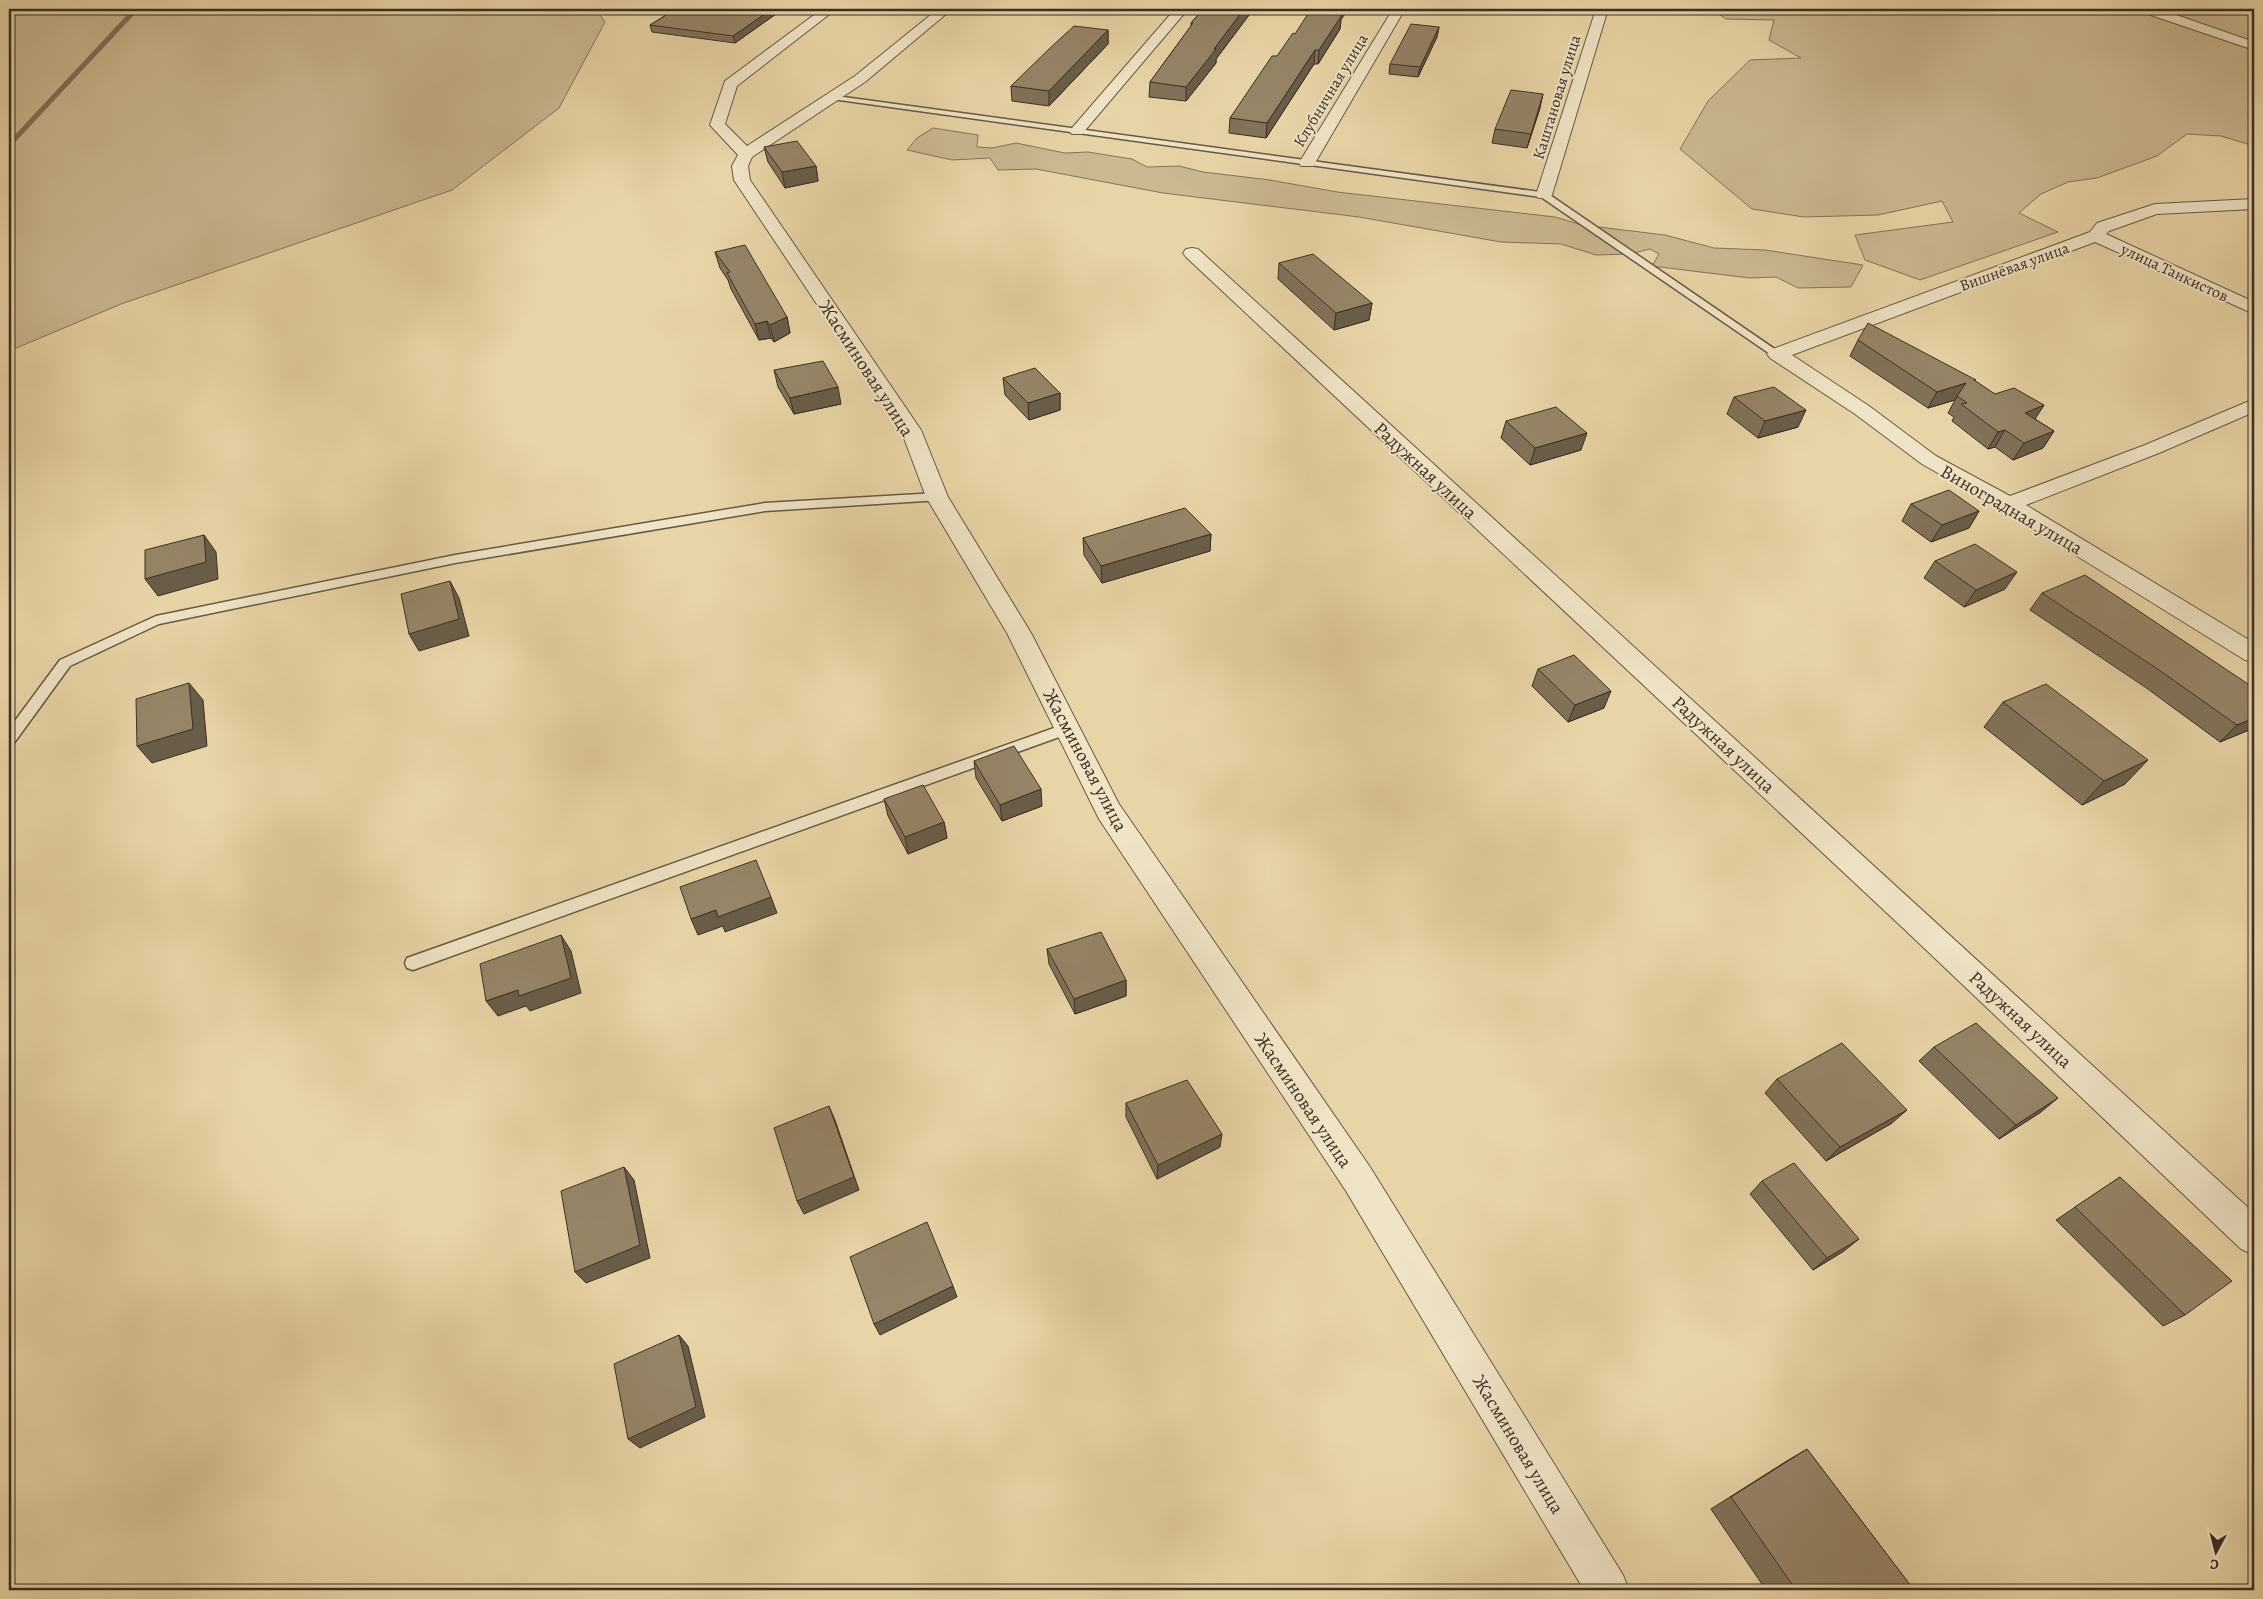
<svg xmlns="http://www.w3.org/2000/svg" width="2263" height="1599" viewBox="0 0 2263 1599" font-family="Alegreya,serif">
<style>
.green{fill:#cbb991;stroke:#84745a}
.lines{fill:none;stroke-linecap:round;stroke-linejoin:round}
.stream{stroke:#817057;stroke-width:5}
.lane-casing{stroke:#685844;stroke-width:3}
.street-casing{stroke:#685844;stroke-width:2}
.lane{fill:#f0e4c6;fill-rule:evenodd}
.street{fill:#f0e4c6;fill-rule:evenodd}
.wall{fill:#817259;stroke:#3d2e23}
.shaded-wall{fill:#695d49;stroke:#3d2e23}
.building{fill:#968568;stroke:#3d2e23}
.labels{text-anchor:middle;stroke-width:4;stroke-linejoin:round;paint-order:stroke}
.far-street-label{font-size:16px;fill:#3d2e23;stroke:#f0e4c6}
.street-label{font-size:19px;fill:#3d2e23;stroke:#f0e4c6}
</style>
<rect width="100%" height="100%" fill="#e8d5a7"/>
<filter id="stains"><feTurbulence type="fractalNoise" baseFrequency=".004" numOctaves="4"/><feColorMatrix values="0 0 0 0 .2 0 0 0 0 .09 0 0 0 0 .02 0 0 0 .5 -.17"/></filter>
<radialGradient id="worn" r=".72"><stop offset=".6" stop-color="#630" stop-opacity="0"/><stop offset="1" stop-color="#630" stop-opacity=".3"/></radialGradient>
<path class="green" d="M9 9H596L605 22 559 108 452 190 121 304 9 351Z
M1711 9H2254V146L2221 136 2187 134 2157 156 2097 178 2068 182 2041 194 2019 213 2058 232 1920 280 1865 260 1855 235 1953 222 1942 201 1878 215 1804 217 1752 209 1680 149 1708 101 1750 60 1801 58 1769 40 1774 20 1726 19Z
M933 128 978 135 977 147 992 148 1016 143 1065 153 1088 152 1132 159 1147 167 1179 166 1203 172 1270 180 1337 192 1555 217 1582 225 1665 235 1714 248 1765 250 1863 265 1851 287 1798 288 1776 277 1749 278 1652 266 1659 254 1650 249 1630 254 1596 255 1561 244 1501 242 1359 217 1163 193 1036 169 998 170 990 158 952 160 907 150 917 138Z"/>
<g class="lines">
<path class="stream" d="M9 145 136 9"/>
<defs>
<path id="lane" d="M829 95 1547 193 1782 354 1777 357 1773 356 1541 197 832 99 828 97Z
M937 493 941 494 943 497 941 500 765 511 455 563 159 624 70 666 14 743 9 744V729L60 660 156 616 455 555 765 503Z
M1068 723 1073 724 1075 728 1073 732 413 970 407 968 405 963 407 958Z"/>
<path id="street" d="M822 9H836L737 86 725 124 747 146 855 76 938 9H952L865 82 752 157 748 166 750 180 921 430 948 497 1031 633 1119 804 1370 1167 1623 1575 1629 1590H1584L1346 1191 1099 819 1007 633 926 497 901 430 734 180 732 166 738 155 710 125 725 81Z
M1175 9H1188L1082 134H1072L1069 131 1072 128Z
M1393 9H1405L1315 163 1313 166H1301L1299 163Z
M1596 9H1608L1552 195 1550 198H1538L1536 195Z
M2141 9H2159L2254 42V50L2142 12Z
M2254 199V209L2157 214 2109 231 2106 234 2254 302V314L2095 242 1792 355 1869 406 1936 456 2010 496 2145 445 2254 399V412L2159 453 2026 505 2254 643V662L2245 660 2001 509 1922 464 1855 414 1770 358 1767 354 1770 350 2090 232 2097 223 2155 204Z
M1192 248 1198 249 2254 1213V1255L2241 1249 1903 928 1186 257 1183 253 1186 249Z"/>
</defs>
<use href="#lane" class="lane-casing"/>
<use href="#street" class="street-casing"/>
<use href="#lane" class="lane"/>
<use href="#street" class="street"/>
</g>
<path class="wall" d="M676 9H783L735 43 652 32 650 25Z
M1203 9H1249V15L1216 59V63L1186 101 1149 97 1150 82 1191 26V23Z
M1341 20 1340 29 1318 64H1314L1266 138 1229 133 1230 118 1295 34Z
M1439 27 1437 37 1418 77 1389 74 1390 64Z
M1108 30V44L1049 106 1012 101 1011 86Z
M1540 108 1527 148 1492 143 1495 129Z
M764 147 816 166 818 181 785 188 768 162Z
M715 252 787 317 790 333 774 342 771 338 759 340 731 289 728 280 720 268Z
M1279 263 1372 303 1369 320 1334 330 1278 279Z
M1858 340 1995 394 2044 405 2035 419 2054 431 2043 448 2013 460 1995 447 1988 449 1952 421 1954 417 1948 413 1955 400 1928 408 1850 356Z
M774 370 841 404 794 414 778 387Z
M1003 378 1060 393V410L1029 420 1005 395Z
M1734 397 1798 427 1758 438 1727 414Z
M1506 421 1581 450 1530 465 1501 438Z
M1911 504 1979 511 1969 528 1931 542 1902 521Z
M1211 534 1210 551 1102 583 1084 555 1083 538Z
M1935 561 2005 589 1964 607 1924 578Z
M2042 593 2254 688V728L2220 742 2145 687 2030 610Z
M1538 669 1604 708 1568 722 1532 686Z
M2003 702 2125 784 2082 805 1984 727Z
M974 761 1042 806 1002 821 976 778Z
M884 799 944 822 947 838 908 854 888 816Z
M1047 949 1126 980V996L1075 1014 1049 964Z
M1934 1047 2041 1112 1999 1139 1919 1061Z
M1777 1079 1892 1123 1826 1161 1765 1093Z
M1126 1103 1220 1147 1157 1179 1126 1117Z
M2120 1177 2185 1315 2163 1326 2056 1220Z
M1762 1181 1844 1251 1813 1270 1750 1194Z
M1807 1449 1914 1590H1766L1711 1509 1785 1462Z"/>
<path class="shaded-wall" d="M772 9H783L735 43 733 36Z
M1244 9H1249V15L1216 59V63L1186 101V87L1214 49Z
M1341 9H1348L1341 20 1340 29 1318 64 1319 50Z
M1439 27 1437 37 1418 77 1420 67Z
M1108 30V44L1049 106V91Z
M1315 50 1314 64 1266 138 1267 123Z
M1543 94 1540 108 1527 148 1531 134Z
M816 166 818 181 785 188 782 172Z
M1372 303 1369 320 1334 330 1336 313Z
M787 317 790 333 774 342 770 325Z
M767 321 771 338 759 340 755 324Z
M1966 383 1955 400 1928 408 1937 392Z
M838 387 841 404 794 414 790 398Z
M1060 393V410L1029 420 1028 403Z
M2044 405 2033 422 2025 413Z
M1806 410 1798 427 1758 438 1765 421Z
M2005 430 1995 447 1988 449 1998 432Z
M2054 431 2043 448 2013 460 2024 443Z
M1587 433 1581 450 1530 465 1535 448Z
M1979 511 1969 528 1931 542 1942 525Z
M1211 534 1210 551 1102 583 1101 566Z
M204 535 216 552 218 579 158 596 145 579Z
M2017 572 2005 589 1964 607 1976 590Z
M450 581 459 598 469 636 419 651 409 634Z
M189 683 203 700 207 746 152 763 137 746Z
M1611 691 1604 708 1568 722 1575 705Z
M2254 718V728L2220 742 2237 725Z
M2148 760 2125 784 2082 805 2104 781Z
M1041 789 1042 806 1002 821 1000 805Z
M944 822 947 838 908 854 905 837Z
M771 897 777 913 725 932 723 926 698 935 691 919 716 910Z
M561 935 571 951 581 993 530 1011 526 1006 498 1016 486 1001 518 990Z
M1126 980V996L1075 1014 1074 999Z
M2058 1098 2041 1112 1999 1139 2016 1125Z
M829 1106 835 1120 859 1190 804 1214 797 1201Z
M1907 1110 1892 1123 1826 1161 1840 1147Z
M1222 1134 1220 1147 1157 1179 1158 1165Z
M624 1167 634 1180 650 1258 586 1283 575 1272Z
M1859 1239 1844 1251 1813 1270 1827 1258Z
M953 1286 957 1297 880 1335 874 1324Z
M679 1335 688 1346 705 1417 640 1448 628 1439Z"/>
<path class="building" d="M676 9H772L733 36 650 25Z
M1203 9H1244L1214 49H1216L1186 87 1150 82 1193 23H1191Z
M1311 9H1341L1337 14 1342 15 1319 50H1315L1267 123 1230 118 1272 56H1277L1293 33 1295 34Z
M1411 24 1439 27 1420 67 1390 64Z
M1074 26 1108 30 1049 91 1011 86 1049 49Z
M1511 90 1543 94 1531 134 1495 129Z
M797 141 816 166 782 172 764 147Z
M745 245 787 317 770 325 767 321 755 324 727 273 730 272 715 252Z
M1313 254 1372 303 1336 313 1279 263Z
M1868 323 1976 380H1974L1995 394 2014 388 2044 405 2025 413 2054 431 2024 443 2005 430 1998 432 1961 404 1967 403 1957 396 1966 383 1937 392 1858 340Z
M823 361 838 387 790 398 774 370Z
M1035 368 1060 393 1028 403 1003 378Z
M1774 387 1806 410 1765 421 1734 397Z
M1556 407 1587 433 1535 448 1506 421Z
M1949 490 1979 511 1942 525 1911 504Z
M1185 508 1211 534 1101 566 1083 538Z
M204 535 206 562 145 579V550Z
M1975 544 2017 572 1976 590 1935 561Z
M2085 575 2254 688V718L2237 725 2159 670 2042 593Z
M450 581 459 619 409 634 401 594Z
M1574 655 1611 691 1575 705 1538 669Z
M189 683 193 729 137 746 136 699Z
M2046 684 2148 760 2104 781 2003 702Z
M1014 746 1041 789 1000 805 974 761Z
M923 785 944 822 905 837 884 799Z
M756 860 771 897 718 917 716 910 691 919 680 887Z
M1101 932 1126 980 1074 999 1047 949Z
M561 935 571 978 519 996 518 990 486 1001 480 964Z
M1976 1023 2058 1098 2016 1125 1934 1047Z
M1842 1043 1907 1110 1840 1147 1777 1079Z
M1187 1080 1222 1134 1158 1165 1126 1103Z
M829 1106 854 1177 797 1201 774 1128Z
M1794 1163 1859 1239 1827 1258 1762 1181Z
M624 1167 640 1245 575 1272 561 1191Z
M2120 1177 2232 1281 2185 1315 2075 1207Z
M927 1222 953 1286 874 1324 850 1257Z
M679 1335 696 1407 628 1439 614 1364Z
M1807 1449 1914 1590H1796L1731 1497Z"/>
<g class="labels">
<g class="far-street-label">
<text transform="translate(1330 90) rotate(-59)" y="6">Клубничная улица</text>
<text transform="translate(1556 97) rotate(-73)" y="6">Каштановая улица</text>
<text transform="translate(2014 266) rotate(-20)" y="6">Вишнёвая улица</text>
<text transform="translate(2175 272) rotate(25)" y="6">улица Танкистов</text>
</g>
<g class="street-label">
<text transform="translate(867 368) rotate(57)" y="7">Жасминовая улица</text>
<text transform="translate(1426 470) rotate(43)" y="7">Радужная улица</text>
<text transform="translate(2012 509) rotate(30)" y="7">Виноградная улица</text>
<text transform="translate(1724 744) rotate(43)" y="7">Радужная улица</text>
<text transform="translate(1086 760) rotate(62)" y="7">Жасминовая улица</text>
<text transform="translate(2021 1019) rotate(43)" y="7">Радужная улица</text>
<text transform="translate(1304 1100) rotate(56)" y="7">Жасминовая улица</text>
<text transform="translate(1519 1444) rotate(59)" y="7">Жасминовая улица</text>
</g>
</g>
<rect width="2263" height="1599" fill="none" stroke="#e8d5a7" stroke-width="30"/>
<rect x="10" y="10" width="2243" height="1579" fill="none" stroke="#3d2e23" stroke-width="2.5"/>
<rect x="15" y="15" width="2233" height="1569" fill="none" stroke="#3d2e23"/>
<g transform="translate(2216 1552) rotate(187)" stroke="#f0e4c6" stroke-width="4" paint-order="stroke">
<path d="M0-4L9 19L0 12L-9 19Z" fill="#3d2e23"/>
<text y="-8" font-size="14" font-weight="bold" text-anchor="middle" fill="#3d2e23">С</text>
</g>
<rect width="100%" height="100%" filter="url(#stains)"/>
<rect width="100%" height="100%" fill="url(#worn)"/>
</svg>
